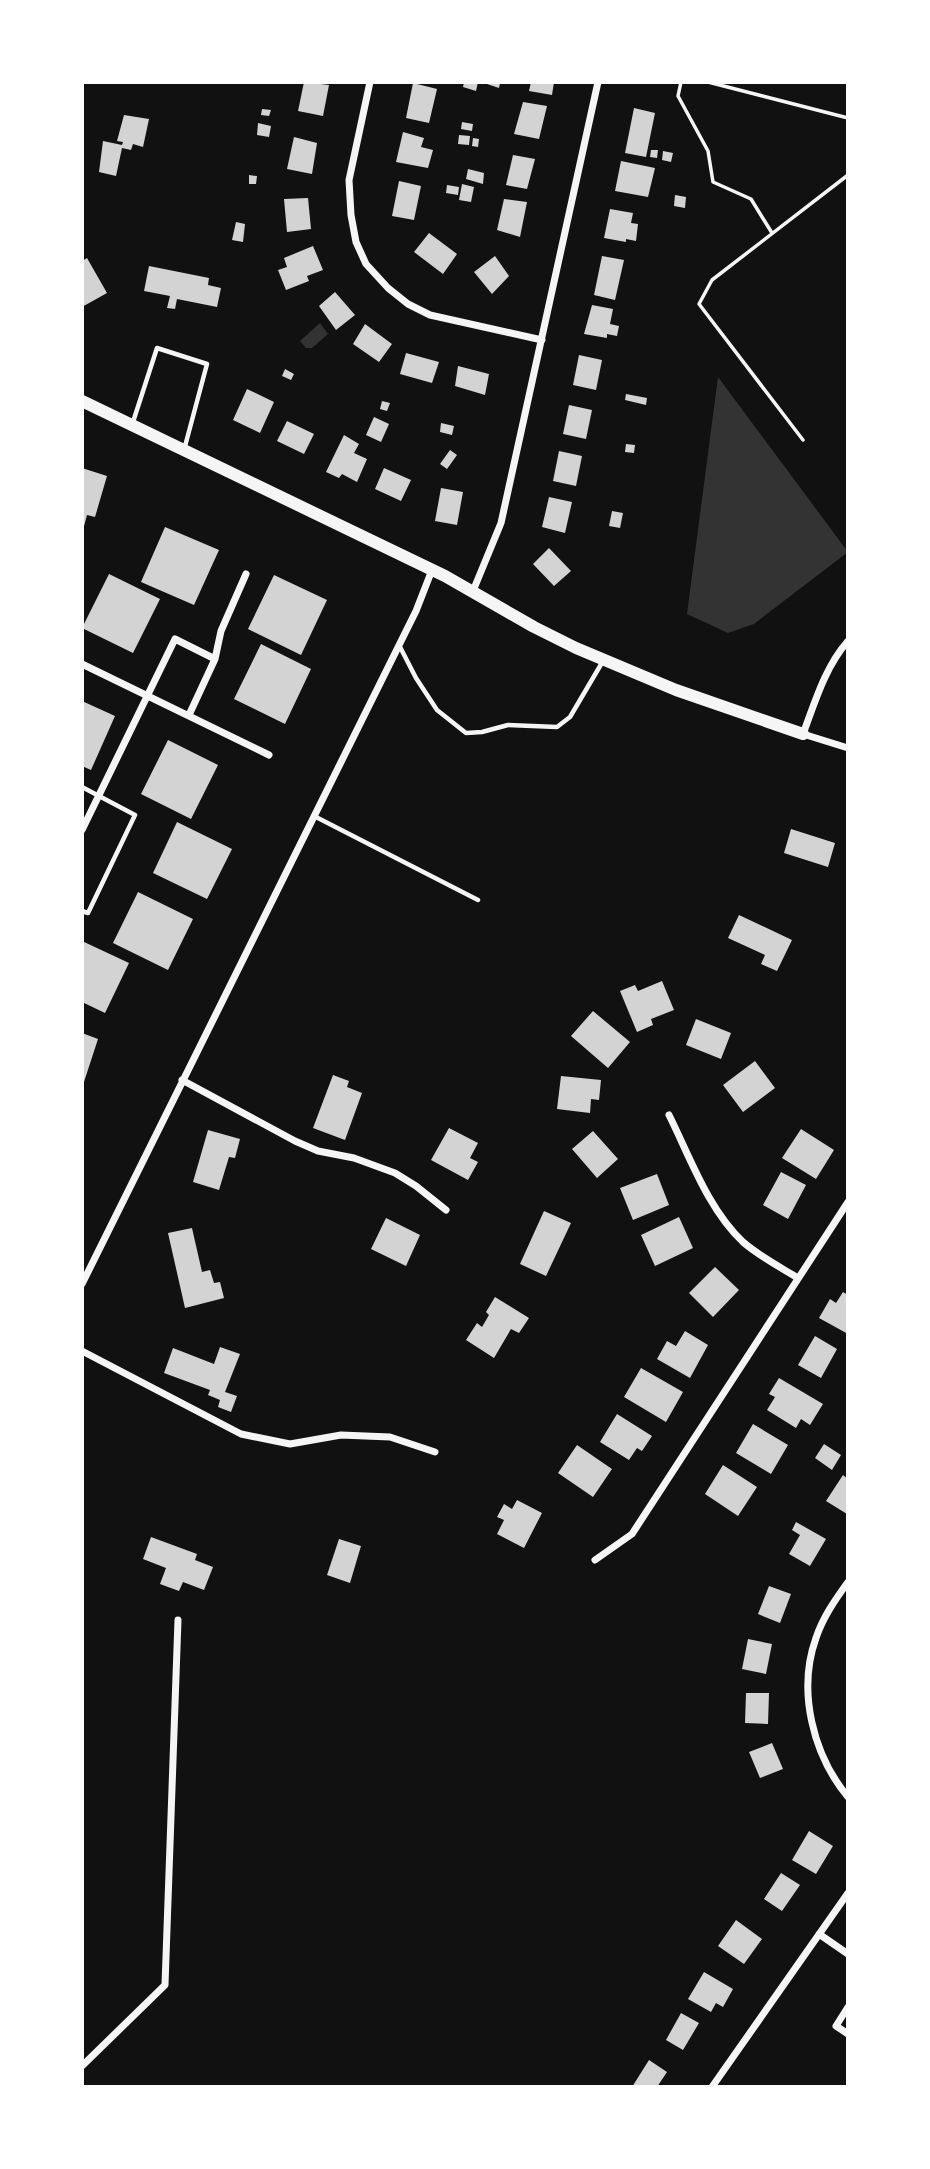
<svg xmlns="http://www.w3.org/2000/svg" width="930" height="2169" viewBox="0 0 930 2169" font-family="Overpass,sans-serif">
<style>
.water{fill:#333}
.building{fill:#d3d3d3}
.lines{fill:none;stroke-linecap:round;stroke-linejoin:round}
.path{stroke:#f5f5f5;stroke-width:3.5}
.service{stroke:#f5f5f5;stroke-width:4.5}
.minor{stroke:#f5f5f5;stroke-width:7}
.tertiary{stroke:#f5f5f5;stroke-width:12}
</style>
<rect width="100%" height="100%" fill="#111"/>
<path class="water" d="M320 323 328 334 312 348H306L300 341Z
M718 377 848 552 754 624 728 633 687 614Z"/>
<path class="building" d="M304 82 329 85 323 116 298 111Z
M464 82H478L476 91 463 87Z
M481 82H498L500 83 499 88Z
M531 82H554L552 95 529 91Z
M413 83 437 89 429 123 406 118Z
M523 102 547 106 539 139 514 134Z
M634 108 655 113 646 157 625 153Z
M262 109 271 110 269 116 261 115Z
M124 115 149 119 143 147 133 144 131 150 122 148 116 176 99 172 103 141 122 145 123 142 117 141Z
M462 122 473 124 472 131 461 129Z
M258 123 271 126 269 137 257 135Z
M403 132 424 138 421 147 433 150 428 168 396 162Z
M459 135 470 136 469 145 458 144Z
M294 137 317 143 312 174 287 169Z
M473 138 479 139 478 147 472 146Z
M651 150H658L657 158 650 157Z
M663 151 673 153 671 162 662 160Z
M513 155 535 159 527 189 506 185Z
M621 161 655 168 648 197 615 191Z
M468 169 484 173 483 184 466 179Z
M249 175 257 176 256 184H249Z
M399 181 421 186 414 220 392 216Z
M462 184 474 187 471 202 459 200Z
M447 185 459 187 458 195 446 193Z
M675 195 686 197 685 208 674 206Z
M308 198 311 229 287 232 284 199Z
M504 199 527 202 520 237 497 230Z
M610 209 633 213 631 223 638 224 636 241 626 239V242L604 238Z
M236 222 245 224 243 242 232 240Z
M429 233 457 254 443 274 414 252Z
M313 246 323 270 307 276 309 281 286 290 278 270 287 267 284 258Z
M495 256 509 276 492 294 474 272Z
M602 256 624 260 615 300 594 295Z
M87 258 107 293 82 307V261Z
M149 266 209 278 208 285 221 288 217 307 177 299 175 309 167 308 170 296 144 291Z
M335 292 355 315 336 330 319 306Z
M592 305 613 309 610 324 619 326 617 336 607 334V338L584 334Z
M365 324 392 344 379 362 353 344Z
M406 353 439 362 432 383 400 374Z
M579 355 602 360 596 390 573 385Z
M458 366 489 374 485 395 455 386Z
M285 369 294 374 291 380 282 376Z
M247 389 274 402 260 433 233 420Z
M626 394 647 398 646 405 625 400Z
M382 401 390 403 387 411 380 409Z
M569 405 592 410 586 439 563 434Z
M374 417 389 424 381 442 366 435Z
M287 421 314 434 304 454 277 441Z
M441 423 454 426 452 435 440 432Z
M344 435 359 444 354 453 367 459 357 482 342 474 339 478 326 472Z
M626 444 635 445 634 453 625 452Z
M450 450 457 455 447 469 440 464Z
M559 451 582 456 576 486 553 481Z
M82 468 107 476 95 517 87 515 83 530Z
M384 468 411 480 401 501 375 489Z
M441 488 463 492 457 525 435 521Z
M549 497 572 502 565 533 542 527Z
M612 511 623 513 620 528 609 526Z
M165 527 219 550 194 605 141 582Z
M549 548 571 571 554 586 533 564Z
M109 574 160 599 133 653 82 628Z
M274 575 327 600 301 655 248 629Z
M261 644 311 669 285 724 234 699Z
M82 701 115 716 91 770 82 766Z
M168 740 218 765 191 819 141 794Z
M177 822 232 849 207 899 153 873Z
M791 829 835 843 828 867 784 853Z
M138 892 193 919 168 970 113 943Z
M739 915 792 940 777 971 761 964 765 955 728 938Z
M82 941 129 963 105 1013 82 1002Z
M662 981 674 1010 651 1019 653 1025 637 1032 620 991 635 985 638 991Z
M593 1011 630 1042 608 1068 571 1036Z
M696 1019 731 1033 721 1059 686 1045Z
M82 1033 98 1039 83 1085H82Z
M755 1061 775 1088 743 1112 723 1085Z
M333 1075 349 1081 347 1087 362 1093 345 1140 313 1128Z
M561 1076 601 1080 599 1100 591 1099 590 1113 557 1109Z
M449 1128 478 1143 470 1158 478 1162 468 1180 431 1160Z
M801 1129 834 1150 816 1179 782 1158Z
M208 1130 240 1139 235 1158 229 1157 219 1190 193 1182Z
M593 1131 618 1159 597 1178 572 1149Z
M781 1172 806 1185 788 1219 763 1205Z
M657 1174 669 1205 633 1220 620 1188Z
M544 1211 571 1223 546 1276 520 1264Z
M679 1217 693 1248 655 1266 641 1235Z
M386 1218 420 1235 406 1266 371 1249Z
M192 1228 202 1272 210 1270 214 1283 220 1282 224 1298 185 1308 168 1233Z
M715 1267 739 1290 713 1317 689 1293Z
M843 1292 848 1295V1334L819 1318 830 1299 836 1303Z
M495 1297 529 1318 519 1333 511 1329 494 1358 466 1340 477 1323 482 1327 489 1315 486 1312Z
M685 1331 708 1345 690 1378 657 1359 667 1341 676 1346Z
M815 1336 837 1349 821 1378 798 1365Z
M220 1347 240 1354 225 1392 237 1396 231 1412 218 1407 220 1400 208 1395 210 1390 164 1373 173 1348 214 1364Z
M641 1368 683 1392 666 1422 624 1397Z
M779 1378 823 1404 810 1425 801 1419 796 1428 767 1410 775 1397 769 1394Z
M617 1414 652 1436 642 1451 637 1448 629 1460 600 1442Z
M753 1424 788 1445 771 1474 736 1453Z
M824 1444 841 1455 832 1470 815 1458Z
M577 1445 612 1469 593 1497 558 1473Z
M723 1465 757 1487 738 1516 705 1494Z
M843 1475 848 1479 847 1514 826 1501Z
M517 1500 542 1513 524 1548 497 1534 504 1520 497 1517 504 1504 512 1509Z
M796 1522 826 1539 810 1566 789 1554 800 1535 792 1530Z
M151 1537 197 1554 195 1560 213 1567 204 1590 183 1582 179 1591 160 1584 166 1568 143 1559Z
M339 1539 361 1546 350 1583 327 1575Z
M769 1586 791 1594 780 1623 758 1614Z
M748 1639 772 1644 766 1674 742 1669Z
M746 1693H769L768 1724 745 1723Z
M772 1743 783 1769 760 1778 749 1752Z
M809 1831 833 1846 816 1874 792 1860Z
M781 1873 800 1885 782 1911 764 1899Z
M736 1920 762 1939 744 1964 718 1946Z
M704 1972 733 1989 723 2007 716 2003 711 2012 688 1999Z
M681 2013 699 2023 683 2050 666 2040Z
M649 2060 667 2072 657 2087H632Z"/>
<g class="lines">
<path class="path" d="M681 82 678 96 708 151 713 182 751 199 772 233
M708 82 848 118
M803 440 699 304 712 280 848 175"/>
<path class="service" d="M133 422 157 348 207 364 184 450
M399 645 416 678 437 710 466 733 482 732 508 725 557 727 570 717 603 661
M82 787 135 815 88 913 82 911
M314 816 478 900"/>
<path class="minor" d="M370 82 349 180 351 215 356 242 366 264 388 288 408 304 430 315 542 340
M473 591 501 523 598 82
M848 641C825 667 815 702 803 734L848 748
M82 664 269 755
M189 715 215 659 221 631 246 574
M82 830 175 639 215 659
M182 1080 295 1141 318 1151 354 1158 395 1173 416 1186 446 1210
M669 1115C690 1157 708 1209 743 1242 759 1256 780 1267 798 1278
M82 1284 416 611 432 570
M82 1351 241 1434 290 1444 341 1435 390 1437 435 1452
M595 1560 632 1534 848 1202
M848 1582C835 1600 823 1617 816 1638 797 1691 813 1755 848 1797
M819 1934 848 1954
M848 2007 836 2026 848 2034
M82 2066 165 1985 178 1620
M712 2087 848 1893"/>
<path class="tertiary" d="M82 401 445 576 534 627 576 648 676 690 803 734"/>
</g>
<rect width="930" height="2169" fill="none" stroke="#ffffff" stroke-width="168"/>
</svg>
